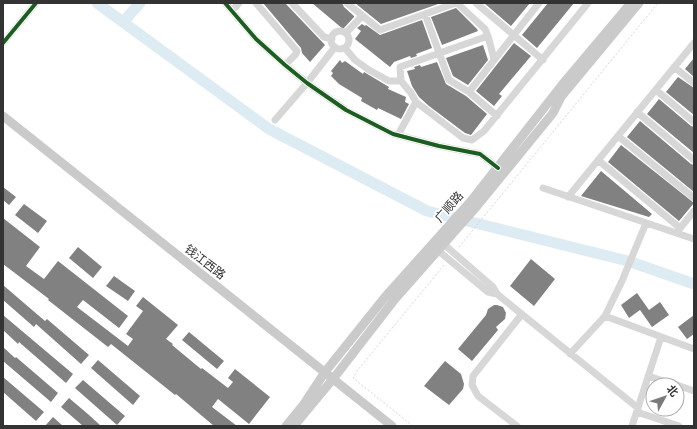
<svg xmlns="http://www.w3.org/2000/svg" width="697" height="429" viewBox="0 0 697 429" font-family="Inter,'Noto Sans SC',sans-serif">
<style>
.lines{fill:none;stroke-linecap:round;stroke-linejoin:round}
.river{stroke:#ddebf3;stroke-width:11}
.building{fill:#818181}
.path{stroke:#d6d6d6;stroke-width:1;stroke-dasharray:2 2;stroke-linecap:butt}
.minor{stroke:#d7d7d7;stroke-width:7}
.major{stroke:#cacaca;stroke-width:9}
.cycleway-casing{stroke:#fff;stroke-width:6}
.cycleway{stroke:#1b5e20;stroke-width:4}
.labels{text-anchor:middle;stroke-width:4;stroke-linejoin:round;paint-order:stroke}
.street-label{font-size:12px;fill:#333;stroke:#fff}
</style>
<rect width="100%" height="100%" fill="#fff"/>
<g class="lines">
<path class="river" d="M97 3 269 129 427 211 628 261 694 284
M123 22 140 3"/>
</g>
<path class="building" d="M263 3H285L325 45 310 62 302 53 301 48Z
M312 3H342L344 7 354 16V17L343 29Z
M355 3H441L381 24Z
M484 3H530L511 26Z
M548 3H574L537 48 522 35Z
M456 8 477 29 478 31 442 45 431 17Z
M422 20 432 48 416 54 417 56 411 58 410 56 394 62 390 67 355 39 361 31 357 28 362 24 365 26 366 25 380 35Z
M514 43 531 56 499 94 502 96 494 106 476 91Z
M483 45 488 60 468 85 453 76 446 58Z
M694 58V77L685 69Z
M340 60 342 63 345 61 363 74 364 72 389 87 388 89 406 97 405 102 409 104 401 119 378 108 377 110 361 101 362 98 339 84 331 76 333 73 331 71Z
M437 62 446 84 466 96 487 114 471 135 465 133 429 106 419 97 412 86 407 71 415 69 414 67 420 65 421 67Z
M678 77 694 88V115L666 92Z
M659 99 691 126 694 127V153L647 114Z
M640 121 691 164 694 165V192L627 137Z
M621 145 694 203 679 221 608 162Z
M601 171 652 214 649 217 581 196Z
M3 187 16 197 9 205 3 200Z
M24 204 47 221 38 233 15 215Z
M3 218 40 247 26 266 44 279 58 261 128 316 119 328 83 300 77 307 128 346 133 339 126 334 143 311 136 306 143 297 178 325 166 339 173 344 172 345 201 369 202 368 228 388 233 382 228 378 235 369 270 397 249 424 218 399 212 407 237 426H214L176 394 175 395 111 344 108 347 48 300 49 299 3 264Z
M78 247 102 267 93 278 69 258Z
M531 259 555 279 534 306 510 286Z
M114 276 135 291 128 301 106 286Z
M3 285 45 321 47 319 89 355 81 364 36 324 34 327 3 300Z
M637 293 649 310 660 302 669 315 652 327 640 310 629 318 621 305Z
M494 305H497L503 307 506 313 505 319 496 327 498 330 472 361 458 349 486 315 488 309Z
M3 315 73 374 66 383 19 342 18 344 3 330Z
M694 315V334L687 339 678 327Z
M189 332 224 361 217 369 182 340Z
M3 347 15 358 16 357 58 393 51 402 3 361Z
M98 360 140 396 133 405 91 368Z
M445 361 461 374 464 384 463 389 449 405 424 386Z
M3 377 44 412 36 421 3 392Z
M83 380 125 416 117 425 75 388Z
M69 398 89 415 101 426H83L61 407Z
M53 417 63 426H45Z"/>
<g class="lines">
<path class="path" d="M459 247 658 3
M413 426 353 378 357 371 444 265"/>
<path class="minor" d="M225 3 256 39 285 65 307 83 346 110 393 134 439 146 480 154 498 168
M256 3 297 51 296 54 285 65
M292 3 324 37 332 39
M347 3 380 30 456 3
M476 3 543 60
M232 11 239 3
M425 14 449 80 469 92 497 116
M331 40a9 9 0 1 1 18 0a9 9 0 1 1-18 0Z
M346 33 362 16
M488 36 494 59
M3 43 36 3
M345 48 355 60 369 70 389 81H401
M674 67 694 83
M656 90 694 122
M469 92 539 3
M416 102 463 138 472 140 484 131 588 3
M637 112 694 160
M275 120 307 83 335 47
M398 135 416 102 411 93 401 81 400 67 488 36 485 29 457 3
M618 136 694 198
M598 160 680 228
M543 188 694 239
M568 197 694 43
M677 232 694 211
M440 241 493 287 497 294 638 408
M435 248 488 292 497 294
M605 316 694 349
M570 354 605 316 622 281 646 223
M648 376 676 385
M677 385 694 391
M637 412 679 426
M517 426 478 396 472 385 473 376 522 314
M632 426 661 337"/>
<path class="major" d="M3 116 392 426
M286 426 304 404 325 372 385 297 471 201 562 85 631 3
M294 426 333 379 395 299 477 206 553 113 561 97 639 3"/>
<defs>
<path id="cycleway" d="M225 3 256 39 285 65 307 83 346 110 393 134 439 146 480 154 498 168
M3 43 36 3"/>
</defs>
<use href="#cycleway" class="cycleway-casing"/>
<use href="#cycleway" class="cycleway"/>
</g>
<g class="labels">
<g class="street-label">
<text transform="translate(449 207) rotate(-49)" y="4">广顺路</text>
<text transform="translate(205 262) rotate(38)" y="4">钱江西路</text>
</g>
</g>
<rect width="697" height="429" fill="none" stroke="#333333" stroke-width="8"/>
<g transform="translate(665 397) rotate(50)"><circle r="19" fill="#ffffff" stroke="#adadad"/>
<path d="M0-3L7 15L0 10L-7 15Z" fill="#7a7a7a"/>
<text y="-6" font-size="11" font-weight="bold" text-anchor="middle" fill="#333333">北</text>
</g>
</svg>
